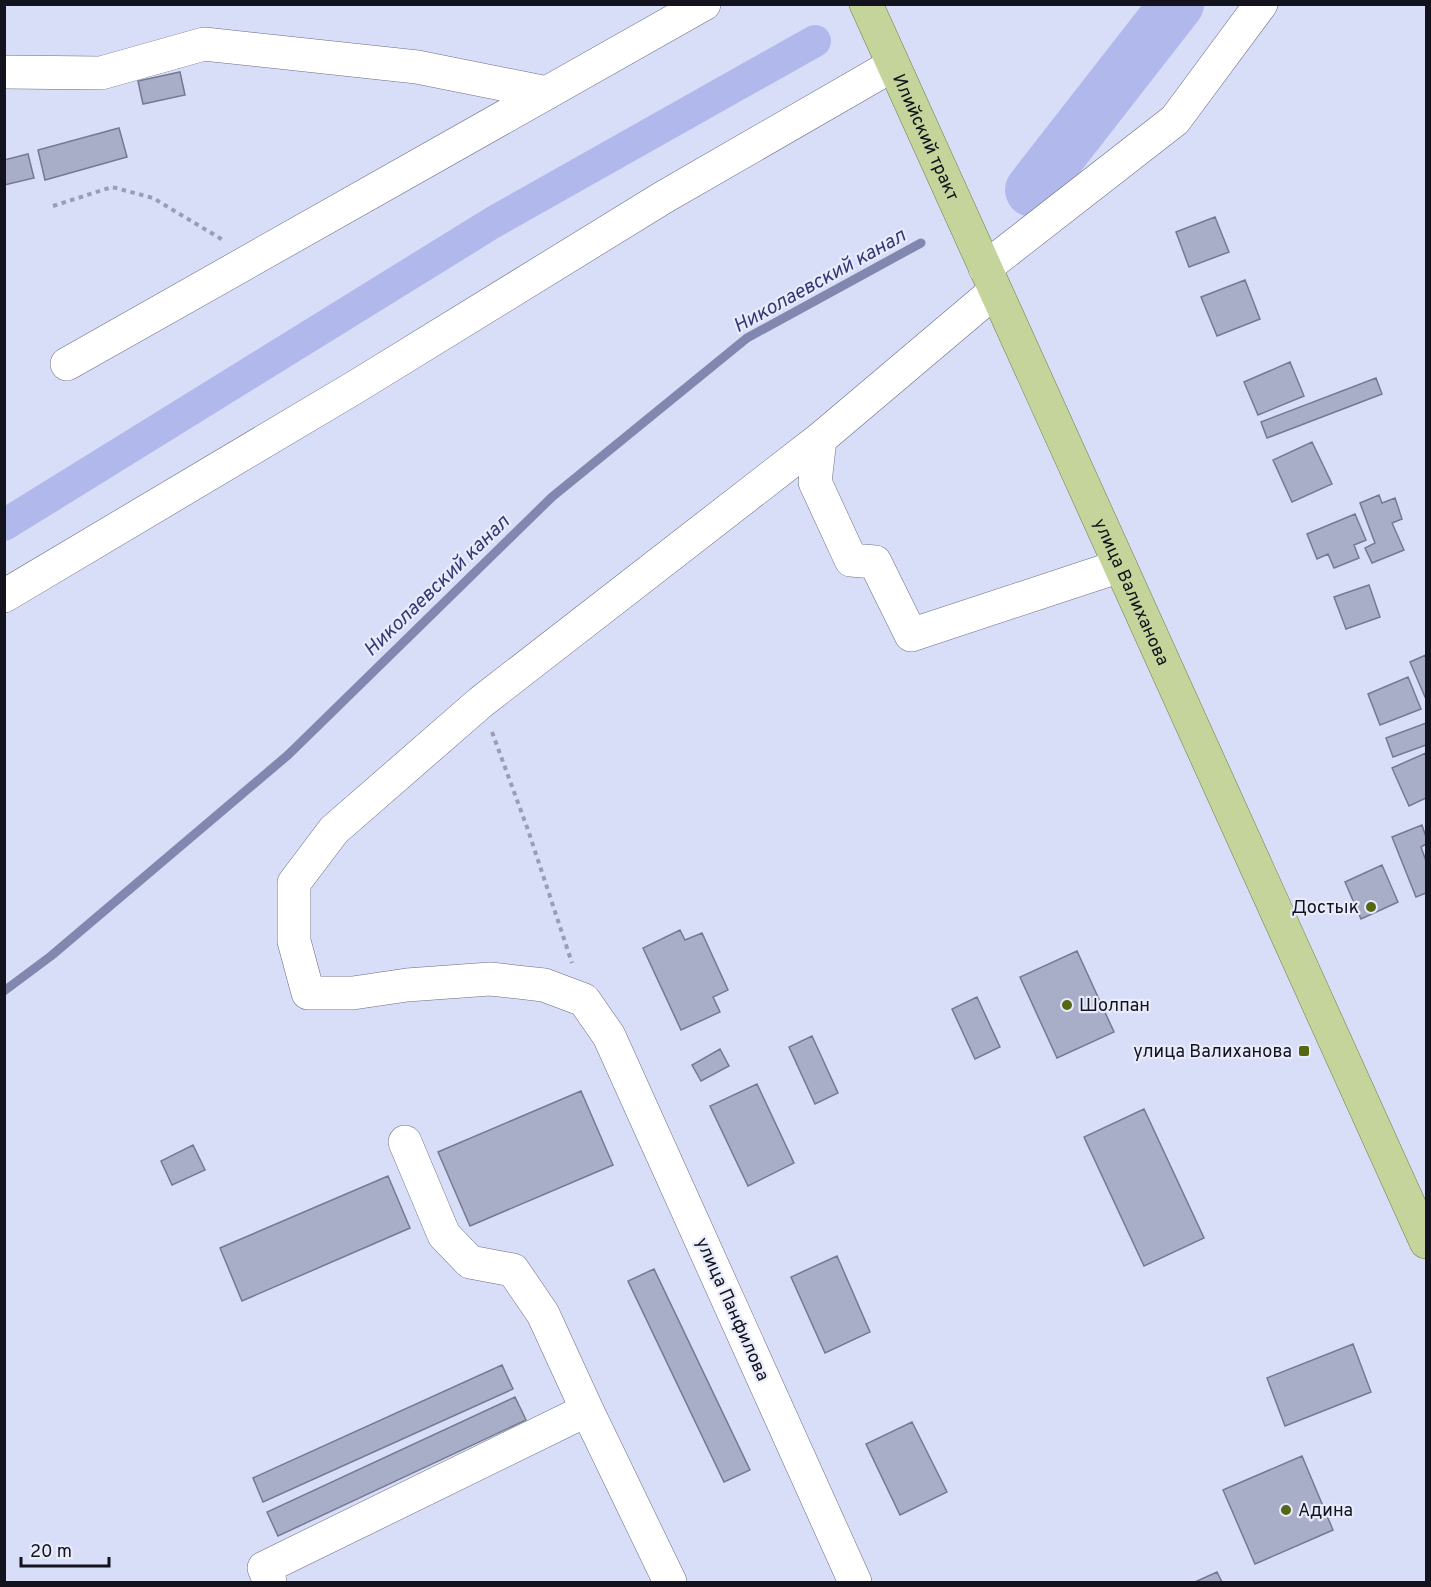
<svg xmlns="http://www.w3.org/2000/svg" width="1431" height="1587" viewBox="0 0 1431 1587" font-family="Overpass,sans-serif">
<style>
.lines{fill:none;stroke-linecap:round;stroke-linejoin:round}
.stream{stroke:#8187ae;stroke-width:9}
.canal{stroke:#b1b9ec;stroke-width:32}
.river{stroke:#b1b9ec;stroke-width:54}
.building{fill:#a9aec8;stroke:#757991;stroke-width:1.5}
.minor-casing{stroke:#696d85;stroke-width:34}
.major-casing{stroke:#6e7e44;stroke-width:34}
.path{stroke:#9a9eb4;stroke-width:4;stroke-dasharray:4.5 4.5;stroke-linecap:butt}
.minor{stroke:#fff;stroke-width:33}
.major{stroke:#c5d49b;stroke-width:33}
.poi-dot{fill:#556712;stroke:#e8ebfb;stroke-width:2}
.labels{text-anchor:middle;stroke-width:4.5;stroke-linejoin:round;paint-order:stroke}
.street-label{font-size:18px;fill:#12131c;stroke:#e8ebfb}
.poi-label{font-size:18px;fill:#12131c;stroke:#e8ebfb;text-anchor:end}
.water-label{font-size:20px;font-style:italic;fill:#353976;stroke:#e8ebfb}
</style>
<rect width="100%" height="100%" fill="#d8ddf8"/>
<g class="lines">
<path class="stream" d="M4 991 51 956 288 755 552 497 747 338 921 243"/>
<path class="canal" d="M4 525 492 223 815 41"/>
<path class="river" d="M1032 190 1177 4"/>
</g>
<path class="building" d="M180 72 185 95 143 104 138 81Z
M119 128 127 157 45 180 38 150Z
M28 154 34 178 4 185V160Z
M1215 217 1229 252 1189 267 1176 232Z
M1245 280 1260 319 1217 336 1201 297Z
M1290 362 1304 396 1258 415 1244 382Z
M1376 378 1382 394 1267 438 1261 422Z
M1312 442 1332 484 1292 502 1273 460Z
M1379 495 1382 503 1395 498 1402 519 1392 523 1404 550 1372 563 1365 548 1375 543 1360 503Z
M1355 514 1366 540 1354 545 1359 558 1334 568 1328 554 1317 559 1307 534Z
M1369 585 1380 617 1346 629 1334 597Z
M1426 655V696L1425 697 1410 662Z
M1408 677 1421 709 1380 725 1368 694Z
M1426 723V745L1393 757 1386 738Z
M1426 753V798L1409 806 1392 768Z
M1422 825 1426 837V844L1421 847 1426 861V893L1416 897 1392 837Z
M1382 865 1398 902 1361 919 1345 882Z
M680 930 685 940 702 933 728 990 713 997 720 1012 681 1030 643 948Z
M1077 951 1114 1032 1057 1058 1020 977Z
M977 997 1000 1047 975 1059 952 1009Z
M812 1036 838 1093 815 1104 789 1047Z
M720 1049 729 1066 701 1081 692 1065Z
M757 1084 794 1163 748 1186 710 1106Z
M581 1091 613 1165 470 1226 438 1152Z
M1144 1109 1204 1238 1144 1266 1084 1137Z
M193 1145 205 1170 172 1185 161 1161Z
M388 1176 410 1228 242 1301 220 1248Z
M837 1256 870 1332 825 1353 791 1277Z
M654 1269 750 1470 724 1482 628 1281Z
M1353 1344 1371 1392 1285 1426 1267 1378Z
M502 1365 513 1389 263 1502 253 1478Z
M515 1397 526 1420 278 1536 267 1512Z
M912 1422 947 1492 900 1515 866 1444Z
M1302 1456 1333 1530 1255 1564 1223 1490Z
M1217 1572 1222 1582H1195Z"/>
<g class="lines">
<defs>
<path id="minor" d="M4 72 101 73 204 44 417 67 547 93
M985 268 1175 120 1261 4
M67 364 704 4
M820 439 815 482 851 560 875 562 911 635 1120 566
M4 596 357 386 664 197 893 65
M405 1142 444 1235 470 1262 513 1270 543 1314 587 1410 670 1582
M270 1582 264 1568 587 1410
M855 1582 609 1036 584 1000 544 985 490 979 407 985 353 993H308L294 941V883L334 830 481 702 820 439 995 291"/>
<g id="major">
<path id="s1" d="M866 4 1426 1242"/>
</g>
</defs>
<use href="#minor" class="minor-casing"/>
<use href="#major" class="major-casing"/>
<path class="path" d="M53 206 112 187 153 198 223 240
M492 732 528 830 572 963"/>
<use href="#minor" class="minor"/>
<use href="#major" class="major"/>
</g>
<g class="poi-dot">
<circle cx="1371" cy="907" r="6"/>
<circle cx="1067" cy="1005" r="6"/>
<rect x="1298" y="1045" width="12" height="12" rx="3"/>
<circle cx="1286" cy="1510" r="6"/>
</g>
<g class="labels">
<g class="street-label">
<text dy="6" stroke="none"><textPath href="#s1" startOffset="146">Илийский тракт</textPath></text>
<text dy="6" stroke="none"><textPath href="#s1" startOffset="645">улица Валиханова</textPath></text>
<text transform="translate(733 1309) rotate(66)" y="6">улица Панфилова</text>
</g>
<g class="poi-label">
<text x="1359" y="913">Достык</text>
<text x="1079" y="1011" text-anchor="start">Шолпан</text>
<text x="1292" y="1057">улица Валиханова</text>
<text x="1298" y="1516" text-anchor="start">Адина</text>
</g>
<g class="water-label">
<text transform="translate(819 280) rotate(-29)" y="7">Николаевский канал</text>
<text transform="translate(436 585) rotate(-44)" y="7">Николаевский канал</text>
</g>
</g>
<rect width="1431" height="1587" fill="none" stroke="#12131c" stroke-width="12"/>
<path d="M21 1557v9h88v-9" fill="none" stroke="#12131c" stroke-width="3"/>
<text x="30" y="1557" font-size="18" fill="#12131c" stroke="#e8ebfb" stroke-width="4.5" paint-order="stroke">20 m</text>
</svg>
